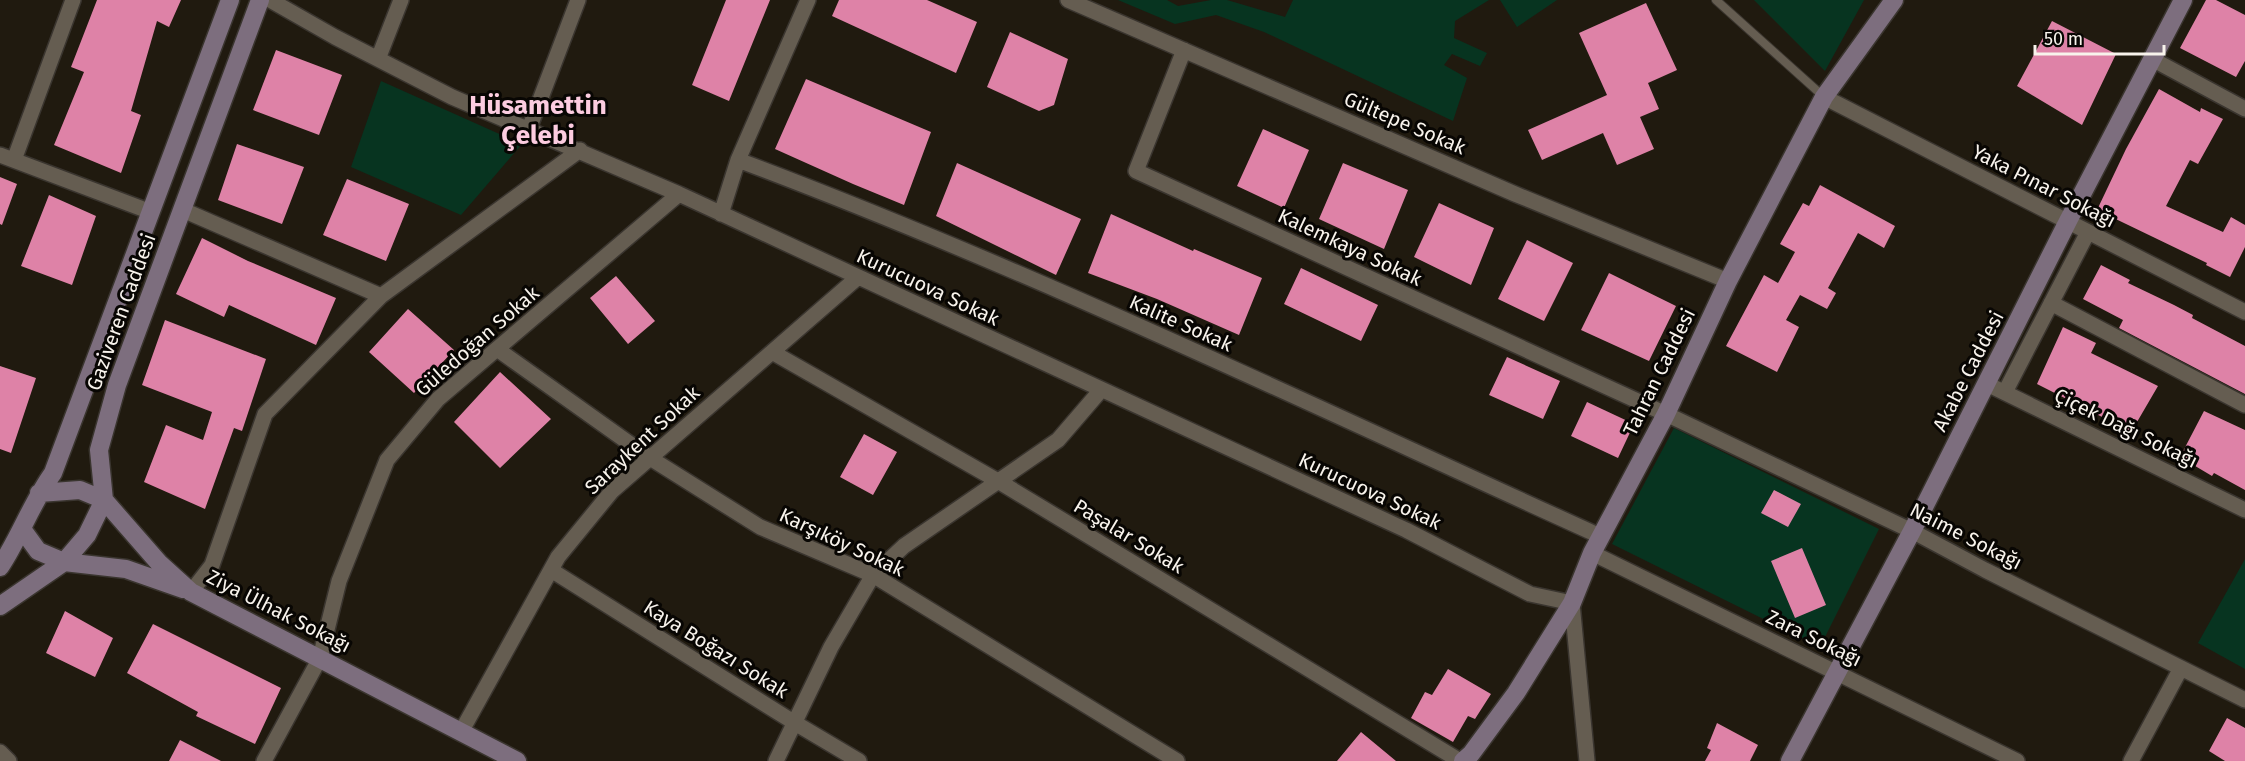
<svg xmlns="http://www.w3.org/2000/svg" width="2245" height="761" viewBox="0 0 2245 761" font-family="'Fira Sans',sans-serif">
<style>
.green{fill:#073420}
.building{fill:#de82a7}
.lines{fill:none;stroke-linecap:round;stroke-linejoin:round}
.lane-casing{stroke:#3a352f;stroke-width:10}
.street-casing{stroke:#3a352f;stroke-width:18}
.secondary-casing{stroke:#3a352f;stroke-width:21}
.lane{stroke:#655d51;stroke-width:8}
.street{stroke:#655d51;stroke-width:15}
.secondary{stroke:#7d6e7e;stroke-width:18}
.labels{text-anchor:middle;stroke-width:6;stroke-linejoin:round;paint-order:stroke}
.street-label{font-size:20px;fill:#f8f3ec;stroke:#080603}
.district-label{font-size:26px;font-weight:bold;fill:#fccce0;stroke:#080603}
</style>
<rect width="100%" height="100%" fill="#201a0f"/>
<path class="green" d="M1118 0H1167L1178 6 1211 0H1227L1285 17 1293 0H1489L1455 21 1454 38 1487 53 1480 66 1452 54 1444 65 1467 78 1453 121 1264 32 1216 15 1175 24Z
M1500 0H1557L1517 27Z
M1754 0H1864L1825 71Z
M381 81 522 144 461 215 351 167Z
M1674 428 1879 529 1820 647 1612 544Z
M2245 559V669L2198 643Z"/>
<path class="building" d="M97 0H181L169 27 157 21 131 111 141 115 121 173 54 145 84 72 71 67Z
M726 0H770L729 101 692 85Z
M839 0H927L977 22 956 73 832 16Z
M2206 0H2216L2245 15V61L2236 77 2180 48Z
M1646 3 1677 70 1648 83 1659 109 1640 117 1654 149 1617 165 1603 133 1542 160 1528 130 1607 95 1579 33Z
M2052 21 2116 54 2082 125 2017 86Z
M1010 32 1068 59 1054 105 1039 111 987 87Z
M276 50 342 75 319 135 253 110Z
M806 79 931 132 904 205 853 184 775 149Z
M2159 89 2200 112 2201 108 2223 119 2198 164 2190 160 2166 206 2223 232 2231 217 2245 225V247L2230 277 2206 265 2207 263 2097 210 2126 149Z
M1263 129 1309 150 1284 208 1237 186Z
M237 144 304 167 282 224 218 200Z
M957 163 1081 219 1056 275 936 216Z
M1343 163 1408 190 1384 249 1319 219Z
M0 177 17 184 2 225 0 224Z
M347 179 409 204 386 261 323 235Z
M1820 185 1895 226 1884 248 1858 233 1828 288 1836 293 1827 309 1800 295 1786 320 1799 327 1777 372 1726 346 1764 275 1778 283 1795 252 1780 244 1803 203 1809 206Z
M49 195 96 216 72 285 21 266Z
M1439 203 1494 228 1471 285 1414 257Z
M1111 214 1193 251 1194 249 1262 278 1239 335 1157 299 1088 273Z
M202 238 248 261 336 298 316 345 229 305 224 317 176 294Z
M1527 240 1573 263 1544 321 1498 299Z
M2101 265 2130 280 2128 283 2174 305 2193 315 2192 318 2245 346V394L2119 328 2123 320 2083 299Z
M1301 268 1378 305 1361 341 1284 304Z
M1609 273 1676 306 1649 361 1581 330Z
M616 276 655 321 628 344 590 298Z
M408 309 454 350 414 393 369 352Z
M165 320 266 359 242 431 234 428 205 509 144 482 166 425 203 440 212 412 142 385Z
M2063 327 2096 343 2091 353 2158 386 2130 434 2109 422 2110 421 2037 384Z
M1507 357 1560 381 1543 419 1489 395Z
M0 366 36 378 11 453 0 449Z
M500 372 551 419 500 468 454 422Z
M1587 402 1634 424 1618 458 1571 436Z
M2204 411 2245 430V490L2214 473 2212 476 2180 457Z
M864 434 897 452 873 495 840 477Z
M1774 490 1801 504 1788 527 1761 513Z
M1802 548 1826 605 1795 618 1771 561Z
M65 611 113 638 95 677 46 653Z
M153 624 281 688 255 744 196 716 198 712 127 673Z
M1448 669 1491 694 1475 719 1468 716 1453 742 1411 718 1425 692 1432 695Z
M2227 718 2245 728V761H2225L2209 751Z
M1717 723 1758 745 1750 761H1705L1711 750 1707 748Z
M1361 732 1396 761H1337Z
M180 740 221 761H169Z"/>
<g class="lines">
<defs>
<path id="lane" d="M1716 0 1823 96"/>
<path id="street" d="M270 0 335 37 452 97 679 194 1406 530 1530 594 1572 603 1587 761
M1068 0 1515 194 1728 281
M1184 50 1136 171 1666 414 1912 531 1985 570 2245 700
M378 59 401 0
M2152 59 2245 109
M1824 97 2245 312
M529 129 578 0
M0 155 151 212
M14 160 73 0
M738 160C1032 270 1315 407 1600 536
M183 210 381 296
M721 214 738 160 808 0
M2051 303 2245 405
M497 349 650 458 760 527 873 575 1177 761
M772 352 998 481 1460 761
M1987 384 2245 510
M2005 392 2088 232
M1592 553 2017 761
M551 570 795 723 859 761
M191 592 212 565 265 414 381 296 580 150
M461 732 558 557 612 491 857 278
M0 752 9 761
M264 761 320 658 339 581 387 460 438 399 679 194
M776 761 831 647 873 575 904 546 1058 440 1101 390
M2131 761 2181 668"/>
<path id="secondary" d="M39 493 80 490 104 500 159 563 191 592 517 761
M22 529 38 551 64 562 126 569 183 589
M0 567C20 537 32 502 53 473L230 0
M0 606 64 562 87 535 104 500 99 450 117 385 260 0
M1463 761 1471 754 1516 693 1572 603 1592 553 1666 414 1728 281 1824 97 1894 0
M1790 761 1912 531 2068 221 2183 0"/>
</defs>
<use href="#lane" class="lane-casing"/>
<use href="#street" class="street-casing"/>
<use href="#secondary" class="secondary-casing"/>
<use href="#lane" class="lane"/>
<use href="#street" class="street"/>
<use href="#secondary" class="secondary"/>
</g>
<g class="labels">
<g class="street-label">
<text transform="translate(1405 123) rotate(23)" y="7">Gültepe Sokak</text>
<text transform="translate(2044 186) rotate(27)" y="7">Yaka Pınar Sokağı</text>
<text transform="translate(1350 247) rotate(25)" y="7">Kalemkaya Sokak</text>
<text transform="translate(928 287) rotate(25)" y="7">Kurucuova Sokak</text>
<text transform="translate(121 312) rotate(-70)" y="7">Gaziveren Caddesi</text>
<text transform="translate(1181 323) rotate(24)" y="7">Kalite Sokak</text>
<text transform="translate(477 341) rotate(-41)" y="7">Güledoğan Sokak</text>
<text transform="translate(1968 371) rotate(-63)" y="7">Akabe Caddesi</text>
<text transform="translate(1659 372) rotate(-64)" y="7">Tahran Caddesi</text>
<text transform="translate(2126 428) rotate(26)" y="7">Çiçek Dağı Sokağı</text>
<text transform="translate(642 440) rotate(-43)" y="7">Saraykent Sokak</text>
<text transform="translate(1370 491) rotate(25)" y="7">Kurucuova Sokak</text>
<text transform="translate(1129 536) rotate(31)" y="7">Paşalar Sokak</text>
<text transform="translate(1966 536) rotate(27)" y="7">Naime Sokağı</text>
<text transform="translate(842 542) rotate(25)" y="7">Karşıköy Sokak</text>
<text transform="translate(279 611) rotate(27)" y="7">Ziya Ülhak Sokağı</text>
<text transform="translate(1814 638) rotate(26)" y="7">Zara Sokağı</text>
<text transform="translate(716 649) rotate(32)" y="7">Kaya Boğazı Sokak</text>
</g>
<g class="district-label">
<text x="538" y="114">Hüsamettin<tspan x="538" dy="30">Çelebi</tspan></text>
</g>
</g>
<path d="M2035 45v9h129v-9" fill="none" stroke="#f8f3ec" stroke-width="3"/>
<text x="2044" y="45" font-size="18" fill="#f8f3ec" stroke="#080603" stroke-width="4.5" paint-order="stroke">50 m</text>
</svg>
